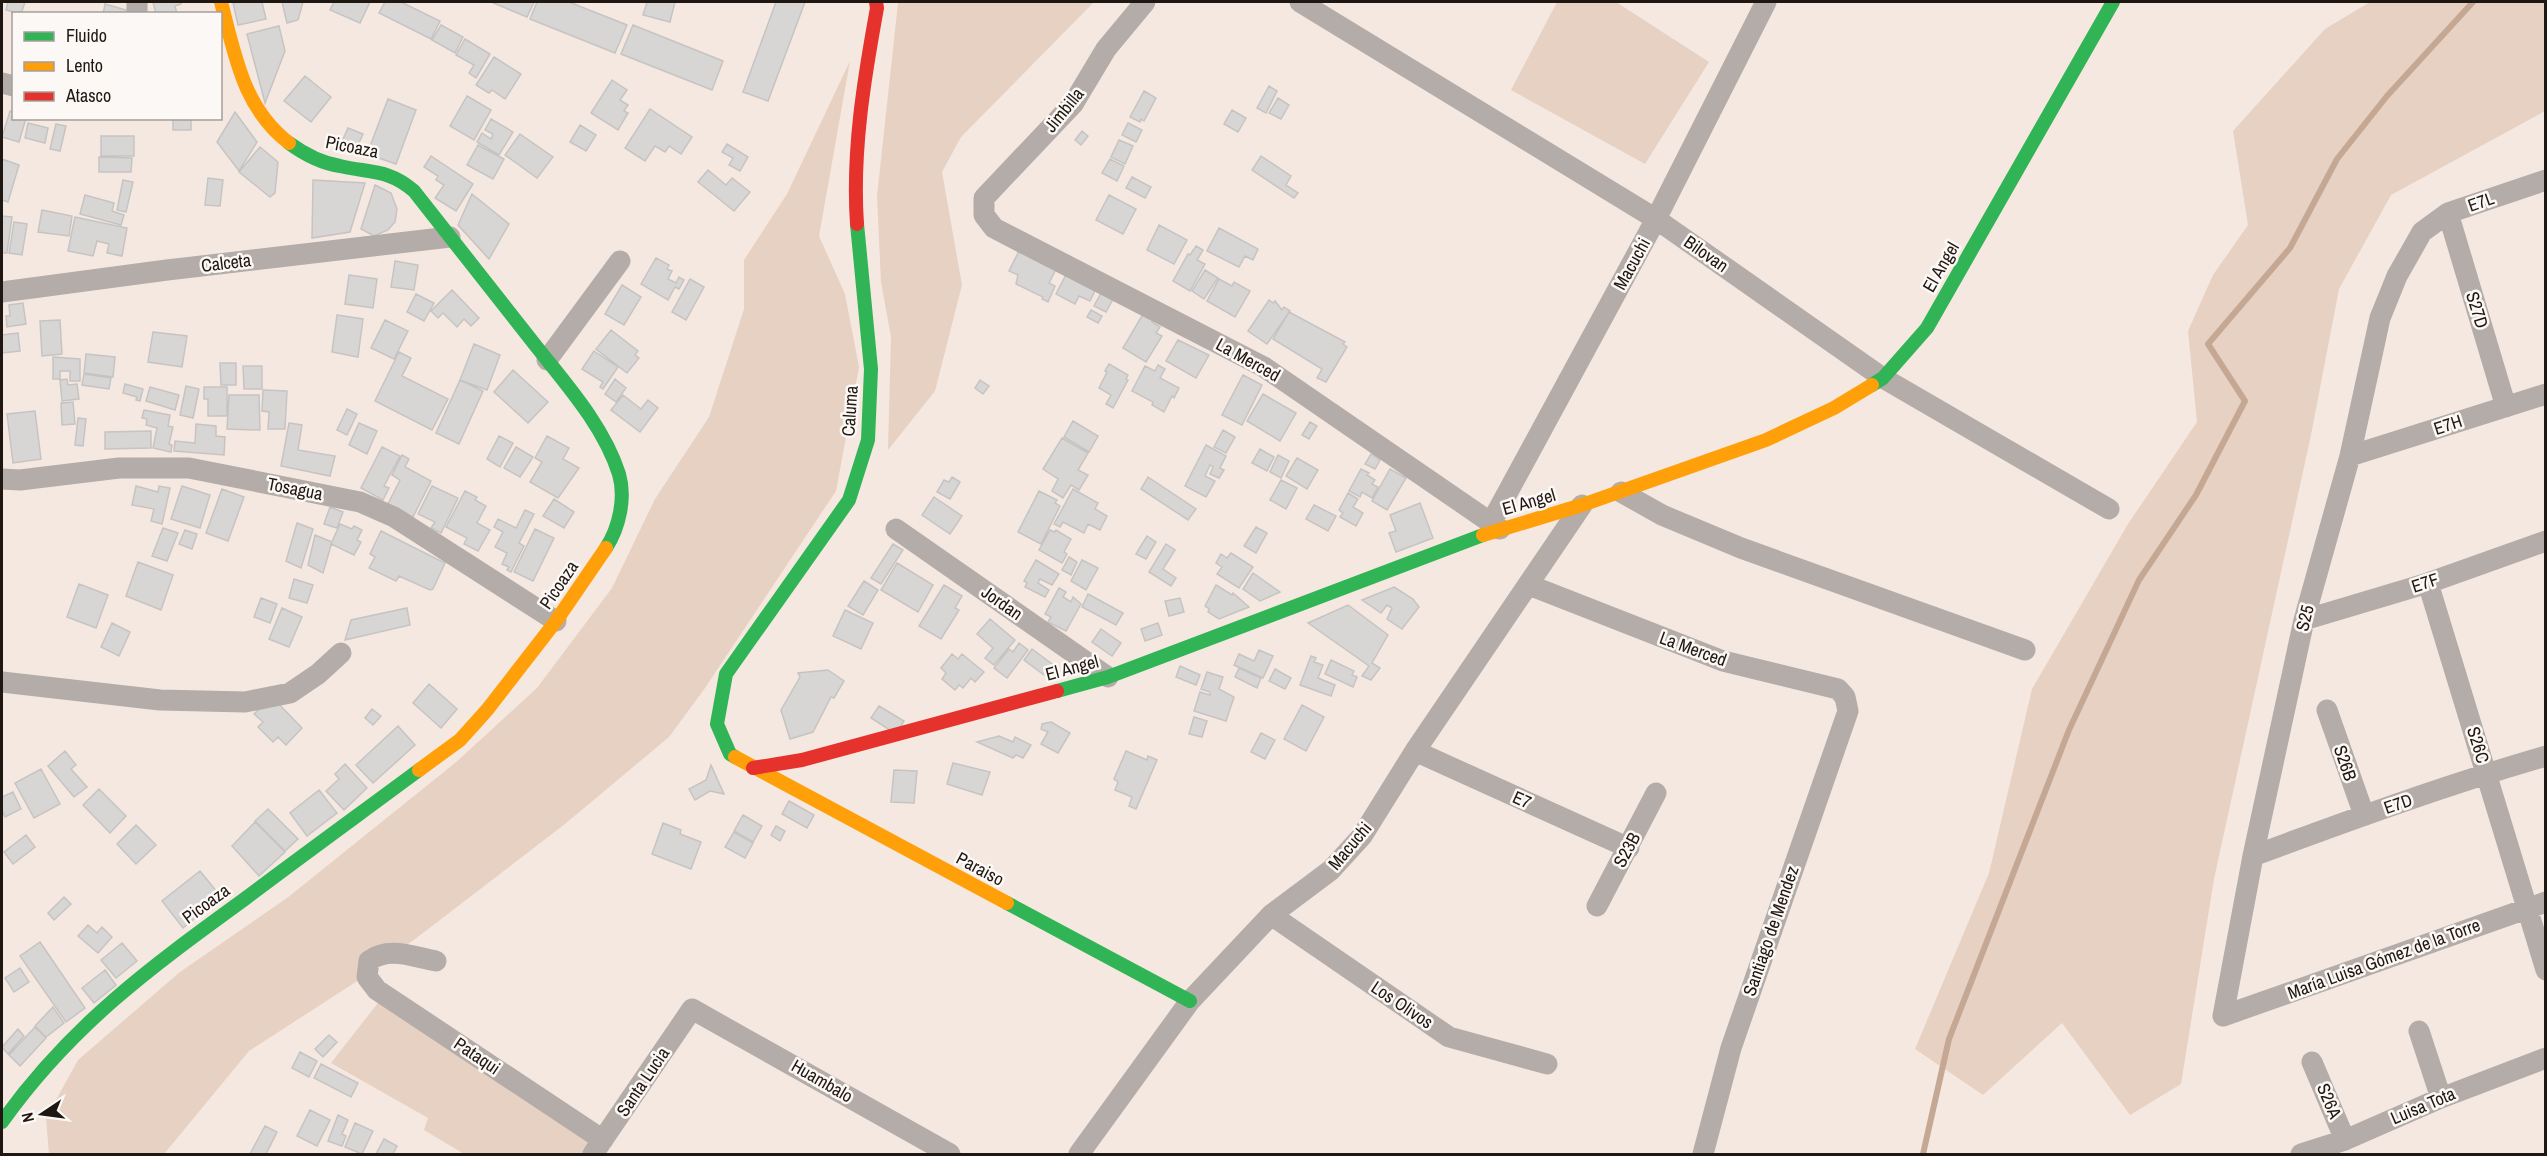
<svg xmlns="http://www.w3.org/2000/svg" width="2547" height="1156" viewBox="0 0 2547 1156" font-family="'Archivo Narrow',sans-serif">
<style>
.green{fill:#e7d1c3}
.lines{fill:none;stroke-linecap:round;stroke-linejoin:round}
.stream{stroke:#c5a894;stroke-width:6}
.building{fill:#d7d6d4;stroke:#c6c4c3;stroke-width:1.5}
.street{stroke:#b4aca8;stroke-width:21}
.fast{stroke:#30b455;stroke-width:14}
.slow{stroke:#ff9f0a;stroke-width:14}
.jam{stroke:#e5322d;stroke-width:14}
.labels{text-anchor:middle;stroke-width:5;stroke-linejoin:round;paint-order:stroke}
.street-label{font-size:18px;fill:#1f1712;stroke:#fcf8f5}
</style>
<rect width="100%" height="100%" fill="#f5e8e0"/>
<path class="green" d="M900 2H1094L961 137 942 172 962 285 935 391 888 450 891 337 881 282 877 196 898 3Z
M1557 2H1616L1709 62 1645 164 1511 90Z
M2370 2H2545V111L2391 195 2339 289 2311 435 2214 879 2181 1084 2130 1115 2062 1023 1983 1095 1915 1049 1989 873 2032 689 2128 524 2197 422 2188 331 2213 275 2248 225 2233 131 2325 29Z
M850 61 819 236 845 294 859 367 836 491 705 688 669 737 565 824 423 933 362 978 249 1051 164 1154H49L46 1118 78 1060 180 972 287 898 455 763 537 688 612 588 655 499 709 417 744 309V260L787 194Z
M381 999 592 1140 582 1154H464L424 1130 428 1118 331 1063Z"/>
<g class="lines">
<path class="stream" d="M1923 1154 1949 1039 2069 730 2139 580 2196 495 2245 401 2208 344 2290 248 2337 159 2387 96 2473 2"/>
</g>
<path class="building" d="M8 2H25L21 14 6 10Z
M153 2H181V4L175 6 177 14H156Z
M242 2H262L266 19 238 25 233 3Z
M282 2H303L298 20 287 23Z
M334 2H370L360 23 330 10Z
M385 2H401L440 21 431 39 379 13Z
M491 2H534L527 17Z
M537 2H569L627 25 615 53 530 19Z
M647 2H675L670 22 643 15Z
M776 2H805L768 101 743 92Z
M105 4 126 10 125 14H103Z
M441 25 463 37 455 53 432 40Z
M633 25 723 61 712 90 621 54Z
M279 26 285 51 265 103 247 34Z
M465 39 490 54 476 78 469 73 474 65 456 55Z
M494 57 521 74 505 99 492 90 489 93 476 85Z
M305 76 331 97 311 122 284 101Z
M612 80 627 90 620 100 628 105 624 111 628 113 618 130 591 113Z
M1269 86 1277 91 1266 113 1257 108Z
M1144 91 1156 98 1144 121 1141 119 1140 122 1130 117Z
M467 96 491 110 474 140 450 126Z
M1278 98 1289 105 1281 119 1269 113Z
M388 99 416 110 396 164 367 154Z
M650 109 692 137 681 154 669 146 665 152 655 146 645 161 625 148Z
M1232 110 1246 118 1238 132 1224 124Z
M10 111 14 113V118H26L19 142 2 137Z
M235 112 257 142 239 171 217 142Z
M173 118H191V130H173Z
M491 119 513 132 499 155 477 142 482 133 491 139 493 134 485 130Z
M28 123 48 128 45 143 25 138Z
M1128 123 1142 130 1136 142 1122 135Z
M56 124 66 126 60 151 50 149Z
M580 125 596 135 586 151 570 142Z
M348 128 363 134 354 154 339 148Z
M1082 131 1088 136 1081 145 1075 140Z
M520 134 553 157 537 178 505 155Z
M101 136H134V156H101Z
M1119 140 1133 146 1125 164 1111 157Z
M727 144 748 157 740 171 729 165 733 158 722 152Z
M478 145 504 159 493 179 467 165Z
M260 147 278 162 275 193 270 197 239 172Z
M431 156 473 184 456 211 435 198 444 185 436 180 438 176 424 167Z
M1261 156 1291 176 1286 185 1298 193 1294 198 1252 170Z
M99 157 132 158 131 172H99Z
M2 159 19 165 8 202 2 200Z
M1110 159 1124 166 1117 181 1102 173Z
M708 170 726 185 732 178 750 192 734 211 698 182Z
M1132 177 1151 187 1145 198 1126 188Z
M208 178 223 180 220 206 205 205Z
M123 180 133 182 126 212 117 210Z
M313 180 365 183 350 232 312 238Z
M375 185 391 193 397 209 395 222 388 230 374 236 361 229Z
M472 194 509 224 489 259 458 225Z
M85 195 114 203 112 211 124 215 121 225 80 214Z
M1109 195 1136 209 1123 234 1096 220Z
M42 210 72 216 69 236 38 232Z
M2 216 12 217 7 253H2Z
M75 217 127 228 122 256 107 253 109 244 97 241 93 256 68 251Z
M14 222 27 224 22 255 9 253Z
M1159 225 1187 240 1174 264 1147 250Z
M1219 228 1258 249 1253 260 1245 256 1239 267 1207 251Z
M1196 246 1203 250 1197 260 1205 264 1190 291 1173 281 1188 254 1190 255Z
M1019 251 1056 269 1049 283 1055 286 1048 302 1042 299 1043 297 1016 284 1018 275 1009 271Z
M656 258 669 265 667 269 672 271 668 279 676 283 679 277 684 280 679 289 675 287 668 300 641 284Z
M395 261 418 265 414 290 391 287Z
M1069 269 1098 284 1090 301 1079 296 1075 304 1056 294Z
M1205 270 1218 278 1204 299 1192 291Z
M349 275 377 279 373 308 345 304Z
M690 279 704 287 686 320 672 312Z
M1219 279 1232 286 1234 282 1250 291 1235 317 1207 301Z
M622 285 641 297 624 325 605 314Z
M1105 286 1117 292 1106 312 1094 306Z
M452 290 479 318 471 326 464 319 457 327 443 313 438 318 431 311Z
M416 294 434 303 424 321 407 312Z
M1269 300 1273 303 1275 301 1282 310 1284 307 1290 311 1267 344 1248 331Z
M23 303 26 324 7 327 6 316H10L9 305Z
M1091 310 1102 316 1098 323 1087 317Z
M1289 312 1345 342 1343 344 1347 347 1326 382 1317 378 1322 369 1273 339Z
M1143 314 1156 315 1152 322 1160 327 1156 333 1162 336 1146 362 1123 348Z
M337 315 363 319 358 357 332 352Z
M60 320 62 354 42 356 40 321Z
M385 320 408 331 394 359 371 348Z
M611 330 638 351 635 355 639 358 627 373 596 349Z
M153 332 187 336 182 367 148 362Z
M18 333 20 351 2 353V335Z
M1178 340 1209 355 1196 378 1166 361Z
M474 344 500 355 487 390 460 380Z
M594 351 618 367 603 389 600 387 603 382 582 369Z
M399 352 411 358 402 376 448 399 432 430 375 401Z
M86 354 115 357 113 377 84 373Z
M53 357 80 359V381H70V371H60V379H53Z
M220 363H236V385H221Z
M1109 364 1128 375 1126 379 1128 380 1113 408 1106 404 1111 395 1099 388 1107 372 1105 371Z
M1158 365 1165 369 1160 378 1179 388 1174 398 1172 396 1164 412 1152 405 1153 402 1132 391 1145 366 1155 371Z
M243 366H262V389H244Z
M513 370 548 402 528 423 494 392Z
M84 374 111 378 109 389 82 385Z
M1243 375 1262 385 1242 425 1222 415Z
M67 379 68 385 77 384 79 399 62 401 60 380Z
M615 379 626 388 616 402 605 394Z
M460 380 483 391 459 444 436 433Z
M980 380 989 386 983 394 975 388Z
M125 384 143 389 140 401 136 400 137 397 123 393Z
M186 386 199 389 193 418 180 415Z
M150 387 179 395 175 410 146 401Z
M204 387H227V416H208V399H204Z
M263 390 287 391 285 429H268L269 412 262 411Z
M1263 394 1296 413 1280 441 1247 421Z
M229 395H259L260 430 227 429Z
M623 395 641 409 648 400 658 408 640 432 611 410Z
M73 402 75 424 62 425 61 403Z
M347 409 357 414 347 435 337 430Z
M144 410 170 415 168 426 173 427 169 444 172 445 171 452 153 448 157 428 146 425 147 419 142 418Z
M35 411 41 459 13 463 7 414Z
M78 418 86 419 83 446 75 445Z
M1073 421 1098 436 1089 452 1064 437Z
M1310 422 1317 426 1309 439 1302 435Z
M289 423 302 425 298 450 335 456 330 476 281 466Z
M359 423 377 431 367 454 349 445Z
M196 424 216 426V436L225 437 224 455 174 451 175 441 195 443Z
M1223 430 1235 437 1226 453 1214 447Z
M151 431V448L105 449V432Z
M499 436 513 443 500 467 487 459Z
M547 436 569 448 563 459 579 468 558 498 530 482 542 462 535 458Z
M1062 438 1088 453 1078 470 1088 475 1079 490 1071 485 1063 498 1052 491 1058 479 1043 469Z
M1206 445 1226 456 1220 468 1224 470 1219 478 1210 474 1213 467 1210 465 1205 476 1215 481 1206 497 1185 486Z
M382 447 400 456 384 486 389 488 383 500 361 488Z
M516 447 533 457 520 477 504 468Z
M1260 449 1274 457 1267 471 1252 463Z
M1371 454 1380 460 1375 469 1365 464Z
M402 455 409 459 405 467 431 481 413 517 388 504 400 480 392 475Z
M1278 455 1289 461 1281 478 1270 472Z
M1297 458 1318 470 1307 489 1286 476Z
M1361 469 1369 473 1367 475 1375 480 1372 484 1378 487 1372 498 1362 492 1360 497 1349 491Z
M1390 469 1406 478 1387 510 1372 501Z
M952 477 960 482 950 499 937 492 944 480 949 482Z
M1148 477 1196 509 1188 520 1141 489Z
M1281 480 1297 488 1286 509 1270 500Z
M136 486 158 492 159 486 170 488 162 524 151 521 154 509 132 505Z
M182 486 210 495 200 528 171 519Z
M432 486 458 498 441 533 431 528 435 522 418 514Z
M222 489 244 497 228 541 206 533Z
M1073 489 1098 503 1095 509 1107 516 1100 530 1088 524 1084 533 1063 522 1060 527 1054 524Z
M465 491 477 497 475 500 486 506 477 523 490 530 478 551 464 544 467 538 446 527Z
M1039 491 1057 500 1055 503 1060 506 1041 544 1018 532Z
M1348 493 1358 499 1353 507 1363 513 1356 526 1340 517 1343 513 1339 510Z
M934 497 962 516 950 534 922 515Z
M554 499 574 512 564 528 543 516Z
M1420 503 1433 538 1396 552 1389 533 1396 531 1390 515Z
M1314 505 1336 516 1328 531 1306 519Z
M330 507 343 512 337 528 324 524Z
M525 510 534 514 519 543 524 546 511 572 507 570 509 567 502 564 507 553 495 547 503 532 494 527 498 519 516 528Z
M297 523 313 529 301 568 286 561Z
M340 524 352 529 354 526 362 530 357 540 361 542 354 555 331 544Z
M1256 527 1267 533 1256 553 1244 546Z
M163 528 178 533 167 561 152 556Z
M535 529 554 538 533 581 514 572Z
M185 530 197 534 192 549 179 544Z
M1050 530 1055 532 1056 530 1071 539 1064 552 1067 554 1062 563 1039 550Z
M381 531 445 563 433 589 430 590 399 576 396 581 369 568 375 557 370 554Z
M315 535 332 542 323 573 308 565Z
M1147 536 1156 542 1146 559 1136 554Z
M893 544 903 550 881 584 871 578Z
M1166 544 1175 550 1163 569 1176 578 1171 586 1149 572Z
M1231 553 1253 567 1239 588 1217 574 1222 567 1216 563 1221 554 1227 558Z
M1069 557 1077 562 1071 575 1062 570Z
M1036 560 1059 574 1052 585 1040 579 1038 583 1049 590 1045 597 1025 587 1027 583 1024 581Z
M1082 560 1098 568 1086 590 1071 581Z
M138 562 173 575 161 610 126 596Z
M897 563 933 585 918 612 881 590Z
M1253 573 1280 592 1260 601 1243 589Z
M294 579 313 585 307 603 289 598Z
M864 581 878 590 863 615 848 606Z
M79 584 108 595 96 628 67 617Z
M944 585 962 596 955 608 959 610 941 639 919 626Z
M1216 585 1232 595 1233 593 1249 607 1219 619 1208 612 1209 609 1205 606Z
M1394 587 1413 599 1419 607 1402 629 1387 619 1392 608 1387 605 1381 613 1362 600Z
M1059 588 1066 592 1063 597 1071 602 1073 597 1081 604 1066 631 1048 622 1051 617 1045 614Z
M1088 594 1123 613 1116 625 1082 607Z
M261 598 277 604 270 623 254 617Z
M1180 598 1184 612 1169 616 1165 601Z
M1348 605 1388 635 1372 663 1380 668 1371 680 1362 676 1369 666 1308 623Z
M282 608 302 617 289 647 269 639Z
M407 608 410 625 345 640 351 620Z
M845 610 873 623 861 649 833 636Z
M990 619 1015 640 994 665 985 658 993 648 977 634Z
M112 623 130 632 119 656 101 647Z
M1158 623 1162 635 1145 641 1141 629Z
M1101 629 1121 643 1112 656 1092 642Z
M1019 643 1028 650 1007 678 994 668 1009 649 1013 652Z
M1032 649 1052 664 1044 675 1024 660Z
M1259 650 1273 656 1263 678 1234 665 1239 654 1254 661Z
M952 654 958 659 962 654 984 672 975 682 971 678 963 688 959 685 955 690 942 679 946 673 941 668Z
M1311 656 1316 658 1314 662 1323 665 1318 678 1335 685 1331 696 1300 685Z
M1331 660 1354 671 1352 675 1357 677 1353 687 1325 674Z
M1180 666 1200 675 1196 685 1176 677Z
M1239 668 1261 678 1257 688 1235 677Z
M1275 669 1291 678 1285 689 1269 681Z
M828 670 844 681 834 698 831 697 813 732 790 739 781 710 800 677 798 673Z
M1207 672 1223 677 1219 689 1234 697 1226 721 1194 711 1200 692 1210 695V692L1201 689Z
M429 684 457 709 441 728 413 703Z
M272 697 302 728 286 745 278 737 273 742 258 727 263 722 254 714Z
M1302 705 1324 717 1306 751 1284 739Z
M879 706 904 721 896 734 871 718Z
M372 709 381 716 373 725 365 718Z
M1194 717 1207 721 1202 737 1189 734Z
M1051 722 1070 733 1058 753 1041 744 1048 732 1041 729 1042 724Z
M398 726 415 745 373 783 356 765Z
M1261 733 1275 740 1265 759 1251 752Z
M999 736 1013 742 1015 737 1031 745 1023 758 1016 755 1013 758 977 742Z
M65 751 76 765 71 769 87 787 74 797 48 766Z
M1126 751 1147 760 1148 756 1157 760 1136 809 1129 806 1132 797 1115 790 1118 782 1114 779Z
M953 763 990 772 982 795 947 784Z
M345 764 367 788 344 810 326 791 339 779 335 774Z
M711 765 724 794 710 791 695 800 689 789 706 780Z
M41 769 60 804 34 818 15 783Z
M894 770 917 771 914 803 891 802Z
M99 789 126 816 110 833 83 805Z
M319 790 337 813 307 836 290 813Z
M13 792 21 809 5 817 2 810V797Z
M789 801 814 815 807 828 782 814Z
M268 809 298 839 285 851 255 821Z
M743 815 762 826 753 842 734 831Z
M255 822 285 852 259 876 232 846Z
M663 823 681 830 680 834 701 842 691 869 652 854Z
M136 825 156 845 136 864 117 844Z
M776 826 785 831 780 841 771 835Z
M734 832 753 843 745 858 725 847Z
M26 835 35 847 13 864 4 852Z
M200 871 221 897 183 928 162 901Z
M64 897 71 904 54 920 48 913Z
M88 925 97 933 102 927 112 937 98 953 78 936Z
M40 942 85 1008 66 1022 20 956Z
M122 943 137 961 116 978 101 960Z
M20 968 29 982 14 992 5 978Z
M105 970 116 985 94 1003 82 988Z
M53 1007 64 1023 46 1037 35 1026Z
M35 1027 46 1038 20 1066 9 1055Z
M18 1029 24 1036 8 1054 2 1047Z
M329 1035 337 1042 323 1057 315 1049Z
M300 1052 317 1061 309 1077 292 1068Z
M321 1064 358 1083 351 1097 314 1078Z
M310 1110 330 1120 317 1146 297 1136Z
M338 1115 348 1120 342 1134 346 1136 342 1146 328 1141Z
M355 1123 373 1131 362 1154 345 1147Z
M265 1126 277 1132 266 1154H250Z
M384 1139 397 1146 393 1154H376Z"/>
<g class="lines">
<path class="street" d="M137 2V14
M1145 2 1106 49 1073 104 984 198V215L994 228 1264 367 1500 529
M1300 2 1656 219 1883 378 2109 509
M2 83 14 86
M2448 213 2506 407
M2 292 167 270 450 237
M547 360 620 261
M2350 456 2546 394
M2 479 20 480 119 468H189L360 502 394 517 556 621
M1621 492 1662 515 1741 548 2025 650
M1491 523 1656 219 1766 2
M896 529 1108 677
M2428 583 2546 970
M1529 585 1723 661 1838 689 1845 697 1848 711 1731 1048 1703 1154
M2304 620 2428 583 2546 541
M2 682 160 700 245 702 290 693 318 674 341 653
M2327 710 2364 815
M1415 751 1629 848
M2253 856C2350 820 2446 785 2546 756
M1597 906 1656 793
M1271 915 1449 1037 1547 1064
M436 961C413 957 389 946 369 961L367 977 377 990 603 1140
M2223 1016 2253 856 2304 620 2350 456 2380 318 2397 276 2422 232 2448 213 2546 180
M2223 1016 2546 902
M2419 1031 2441 1098
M2312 1062 2345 1140
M593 1154 692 1009 950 1154
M1079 1154 1190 1001 1271 915 1331 870 1362 836 1415 751 1582 505
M2301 1154 2345 1140 2441 1098 2546 1058"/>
<path class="fast" d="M289 143C304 154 321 163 340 166 370 173 389 169 414 191 453 241 493 291 532 341 564 382 603 424 619 474 626 498 619 528 606 548
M1872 385 1883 378 1927 328 2113 2
M1057 691 1108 677 1483 535
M735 757 730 754 717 724 726 674 849 500 868 440 871 369 857 224
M1007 903 1190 1001
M2 1122C71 1025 151 967 246 898 303 855 361 813 419 770"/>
<path class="slow" d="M221 2C235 55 243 108 289 143
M1483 535 1582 505 1766 440 1834 408 1872 385
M735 757 1007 903
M419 770 460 740 487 710 556 621 606 548"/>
<path class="jam" d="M857 224C852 152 864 79 877 8L876 2
M753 768 802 760 1057 691"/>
</g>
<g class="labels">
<g class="street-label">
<text transform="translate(1064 110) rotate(-51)" y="6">Jimbilla</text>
<text transform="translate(352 147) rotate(11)" y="6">Picoaza</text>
<text transform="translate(2481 202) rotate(-19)" y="6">E7L</text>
<text transform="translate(1706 254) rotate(35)" y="6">Bilovan</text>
<text transform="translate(226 263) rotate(-7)" y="6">Calceta</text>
<text transform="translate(1632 264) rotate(-61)" y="6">Macuchi</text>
<text transform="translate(1941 267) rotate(-60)" y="6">El Angel</text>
<text transform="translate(2477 310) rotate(73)" y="6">S27D</text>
<text transform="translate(1248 360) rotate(29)" y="6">La Merced</text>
<text transform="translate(850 411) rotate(-86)" y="6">Caluma</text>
<text transform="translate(2448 425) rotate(-18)" y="6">E7H</text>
<text transform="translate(295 489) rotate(11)" y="6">Tosagua</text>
<text transform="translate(1529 502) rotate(-16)" y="6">El Angel</text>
<text transform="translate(2425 583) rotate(-18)" y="6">E7F</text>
<text transform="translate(559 585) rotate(-56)" y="6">Picoaza</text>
<text transform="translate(1002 603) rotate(35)" y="6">Jordan</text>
<text transform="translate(2305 618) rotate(-76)" y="6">S25</text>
<text transform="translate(1693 649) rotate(20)" y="6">La Merced</text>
<text transform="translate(1072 668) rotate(-15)" y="6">El Angel</text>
<text transform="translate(2478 745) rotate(73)" y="6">S26C</text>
<text transform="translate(2345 763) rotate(71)" y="6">S26B</text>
<text transform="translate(1522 800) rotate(24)" y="6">E7</text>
<text transform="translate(2398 804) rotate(-19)" y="6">E7D</text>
<text transform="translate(1350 846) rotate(-50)" y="6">Macuchi</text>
<text transform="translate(1627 850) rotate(-62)" y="6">S23B</text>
<text transform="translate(980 869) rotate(28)" y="6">Paraiso</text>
<text transform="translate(206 904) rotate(-36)" y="6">Picoaza</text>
<text transform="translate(1771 931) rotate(-71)" y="6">Santiago de Mendez</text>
<text transform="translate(2384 959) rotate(-20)" y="6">María Luisa Gómez de la Torre</text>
<text transform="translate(1402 1005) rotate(34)" y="6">Los Olivos</text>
<text transform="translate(477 1056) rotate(34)" y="6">Pataqui</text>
<text transform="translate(822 1081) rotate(30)" y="6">Huambalo</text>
<text transform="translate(643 1082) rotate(-56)" y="6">Santa Lucia</text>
<text transform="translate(2329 1101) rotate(67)" y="6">S26A</text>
<text transform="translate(2423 1106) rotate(-23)" y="6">Luisa Tota</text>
</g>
</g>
<rect width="2547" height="1156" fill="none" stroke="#1f1712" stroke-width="6"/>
<rect x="12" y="12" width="210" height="108" fill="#fcf8f5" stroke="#a49e9a" stroke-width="1.5"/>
<rect x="24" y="32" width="30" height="9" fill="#30b455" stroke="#a49e9a" stroke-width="1.5"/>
<text x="66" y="42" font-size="18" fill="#1f1712">Fluido</text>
<rect x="24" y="62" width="30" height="9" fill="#ff9f0a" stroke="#a49e9a" stroke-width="1.5"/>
<text x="66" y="72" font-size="18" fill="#1f1712">Lento</text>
<rect x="24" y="92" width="30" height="9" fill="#e5322d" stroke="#a49e9a" stroke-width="1.5"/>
<text x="66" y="102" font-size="18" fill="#1f1712">Atasco</text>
<g transform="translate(42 1114) rotate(257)" stroke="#fcf8f5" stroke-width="4.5" paint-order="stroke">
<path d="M0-4.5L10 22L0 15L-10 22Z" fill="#1f1712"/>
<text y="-9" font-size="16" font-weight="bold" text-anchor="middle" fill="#1f1712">N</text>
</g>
</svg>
